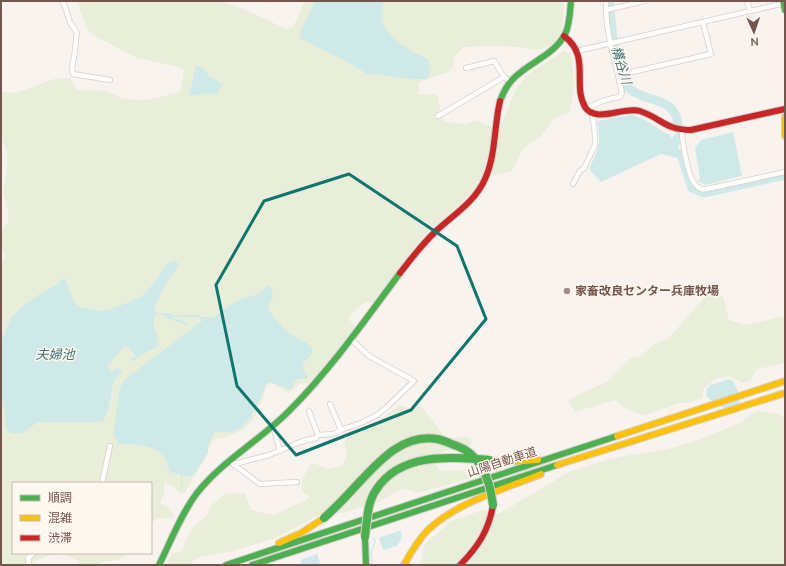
<svg xmlns="http://www.w3.org/2000/svg" width="786" height="566" viewBox="0 0 786 566" font-family="'Nunito Sans','Noto Sans JP',sans-serif">
<style>
.green{fill:#e8eed9}
.water{fill:#cfe9e8}
.lines{fill:none;stroke-linecap:round;stroke-linejoin:round}
.stream{stroke:#cfe9e8;stroke-width:1.5}
.river{stroke:#cfe9e8;stroke-width:9}
.street-casing{stroke:#d6ceca;stroke-width:6}
.fast-casing{stroke:#d7ceca;stroke-width:8}
.slow-casing{stroke:#d7ceca;stroke-width:8}
.jam-casing{stroke:#d7ceca;stroke-width:8}
.street{stroke:#fefdfc;stroke-width:4.5}
.fast{stroke:#4caf50;stroke-width:6}
.slow{stroke:#ffc107;stroke-width:6}
.jam{stroke:#c62828;stroke-width:6}
.fast-bridge-casing{stroke:#d9cfcb;stroke-width:10;stroke-linecap:butt}
.fast-bridge{stroke:#4caf50;stroke-width:8}
.marked{fill:none;stroke:#0f766e;stroke-width:3;stroke-linejoin:round}
.poi-dot{fill:#a38d86;stroke:#fef7f0;stroke-width:1.5}
.labels{text-anchor:middle;stroke-width:3;stroke-linejoin:round;paint-order:stroke}
.poi-label{font-size:12px;font-weight:bold;fill:#75564e;stroke:#fef7f0;text-anchor:start}
.street-label{font-size:12px;fill:#75564e;stroke:#fef7f0}
.water-label{font-size:13px;font-style:italic;fill:#427879;stroke:#fef7f0}
</style>
<rect width="100%" height="100%" fill="#f8f3ee"/>
<path class="green" d="M77 1H219L244 9 286 29 293 27 305 1H564C564 19 564 44 542 49 534 51 526 47 518 47 499 46 481 46 463 47L454 58 453 68 449 70V72L419 82 418 94H437L443 122 466 124 477 120 491 127 500 128 516 89 527 75 564 51 571 54C575 79 575 89 569 113L556 117 541 136 523 149 512 171 492 175 493 150H489C482 188 473 193 445 217 439 222 432 227 427 233 408 255 392 279 375 303L366 301 348 318 356 328 310 384 300 383 289 393 271 383 267 386C258 409 257 426 231 435 225 438 219 437 213 440L208 449 209 452 185 492 180 493 171 485 164 482V493L161 501V504C169 507 172 509 174 518H159L151 523V483H13V553H130L118 560 103 562 96 565H81C72 550 43 552 33 565H1V264L5 257 1 245V232L8 221 9 216 3 192 7 171V152L1 137V91L12 93 18 92 57 78H70L77 90 105 91 124 99 146 100 180 92 184 70 175 66 137 58 93 35 87 29Z
M708 293 723 297 729 320 747 325 785 316V363L757 369 750 381 743 383 730 376 717 378 704 388 702 398 689 403H678L644 416 625 408 615 400 575 412 568 400 608 381 631 358 641 356 654 344 668 339Z
M399 405 409 408 421 407 430 417 443 435 450 438 467 436 473 442 468 448 445 451 430 457 440 471 462 470 471 478 418 493 402 488 379 502 342 513 321 514 273 539 232 551 196 558 190 565H166L172 553 181 552 192 528 207 515 212 505 224 494 245 493 251 510 274 515 306 500 310 496 301 491 303 477 312 463 330 469 343 465 347 455 344 441 357 432 377 423Z
M756 411 774 413 785 417V565H420L425 544 453 520 483 510 499 514 569 472 607 460 630 455 668 449 696 441 740 423Z"/>
<path class="water" d="M316 1H384C383 7 380 14 382 20 387 39 413 52 429 60L430 74 427 79H411L374 74 368 75 355 66 299 38 301 29Z
M196 66 203 68 208 75 222 84 217 95 208 93 189 96Z
M632 115 645 120 662 131 671 135 669 146 666 147 663 153 601 182 589 169C598 150 602 142 597 121Z
M733 132 742 176 705 185 698 181 700 179 695 148 701 140Z
M173 261 177 262 179 265C172 274 154 301 155 311L158 313H167L173 315H197L201 317H214L229 306 241 299 259 294 268 285C278 297 270 297 268 309 275 318 283 329 292 335 299 340 306 341 312 347V353L303 364V370L308 376 307 378 297 379 292 383 294 386 290 390 271 382 267 383C258 400 252 427 231 432 226 433 221 431 215 432 212 437 207 446 208 452L195 473 191 476H182V489L181 492V476L179 474 170 472C168 468 167 464 166 460 157 444 135 444 120 444L113 436 119 393 121 386 124 380 203 320 197 317H172V318L181 320 189 325 188 326C181 322 178 322 172 320 166 317 162 314 155 314 150 325 159 335 159 346L148 351 133 361 131 358 136 356 126 345 107 366 111 372 116 368 118 370 120 369 122 372C108 385 113 390 109 406 108 411 105 416 103 421L93 422H38L21 434 11 433 6 429 5 412 1 399V342L11 318 23 306 41 293 59 284 60 280 65 278 72 298 78 306 99 311 117 307 141 297 155 282 167 264Z
M729 379 733 381 738 391 740 408 736 413 728 412 706 396 707 388 711 385Z
M401 530 402 537 397 546 383 550 379 538Z
M317 554 320 563 319 565H302L300 560Z"/>
<g class="lines">
<path class="stream" d="M372 565 371 552 375 542 374 538"/>
<path class="river" d="M609 1 613 38 624 82C636 104 675 93 678 124
M670 142 674 145 679 136
M664 150 681 154 692 188 704 193 785 175"/>
<defs>
<path id="street" d="M62 1 64 4 70 22 77 33C75 41 76 49 74 57 73 64 71 67 73 74L110 80
M747 1 750 11
M606 10 645 1
M577 51 785 3
M466 68 494 61 504 77
M619 75 711 54 703 22
M587 110C592 103 612 98 620 97L622 93C616 63 605 32 606 1
M438 116 504 77 510 81
M682 130C682 141 688 179 696 185 699 189 703 190 707 189L785 172
M573 184 580 171 584 168 595 145V137L593 118V114
M330 404 341 430
M309 411 318 435
M273 426 280 451
M233 464 260 484 297 482
M234 464 269 455 300 442 316 438 318 435 334 434 341 430 361 423 377 415 387 407 414 381 369 356 351 339
M102 483 110 446
M29 565 28 558 34 553"/>
<path id="fast" d="M783 1 785 10
M500 101C503 93 507 85 513 79 529 62 556 55 566 32 570 22 570 11 571 1
M365 537 366 565
M159 565C171 541 181 514 197 493 223 460 261 440 290 410 331 369 365 320 400 273
M226 565 617 436
M252 565 557 465"/>
<path id="slow" d="M785 117V136
M617 436 785 381
M489 460 507 462 538 460
M557 465 785 393
M279 543 301 533 324 518
M404 565C411 552 418 540 428 530 457 502 505 489 541 474"/>
<path id="jam" d="M564 36C591 56 572 84 585 107 596 124 624 106 640 111 661 118 665 130 691 130L785 109
M400 273C411 259 422 244 436 231 453 215 475 202 485 179 496 155 494 126 500 101
M460 565C478 547 489 530 493 505"/>
</defs>
<use href="#street" class="street-casing"/>
<use href="#fast" class="fast-casing"/>
<use href="#slow" class="slow-casing"/>
<use href="#jam" class="jam-casing"/>
<use href="#street" class="street"/>
<use href="#fast" class="fast"/>
<use href="#slow" class="slow"/>
<use href="#jam" class="jam"/>
<defs>
<path id="fast-bridge" d="M324 518C334 509 343 500 352 490 375 466 400 433 437 439 443 440 451 444 457 446 482 455 490 481 493 505
M365 537C367 521 367 503 376 490 400 452 451 457 489 460"/>
</defs>
<use href="#fast-bridge" class="fast-bridge-casing"/>
<use href="#fast-bridge" class="fast-bridge"/>
</g>
<path class="marked" d="M349 174 457 246 486 319 411 410 296 455 237 386 216 285 264 201Z"/>
<circle class="poi-dot" cx="567" cy="291" r="4"/>
<g class="labels">
<g class="poi-label">
<text x="575" y="295">家畜改良センター兵庫牧場</text>
</g>
<g class="street-label">
<text transform="translate(502 462) rotate(-18)" y="4">山陽自動車道</text>
</g>
<g class="water-label">
<text transform="translate(622 65) rotate(73)" y="5">構谷川</text>
<text x="55" y="359">夫婦池</text>
</g>
</g>
<rect width="786" height="566" fill="none" stroke="#75564e" stroke-width="4"/>
<rect x="12" y="482" width="140" height="72" fill="#fef7f0" stroke="#c7b7af"/>
<rect x="20" y="495" width="20" height="6" fill="#4caf50" stroke="#c7b7af"/>
<text x="48" y="502" font-size="12" fill="#75564e">順調</text>
<rect x="20" y="515" width="20" height="6" fill="#ffc107" stroke="#c7b7af"/>
<text x="48" y="522" font-size="12" fill="#75564e">混雑</text>
<rect x="20" y="535" width="20" height="6" fill="#c62828" stroke="#c7b7af"/>
<text x="48" y="542" font-size="12" fill="#75564e">渋滞</text>
<g transform="translate(754 32) rotate(177)" stroke="#fef7f0" stroke-width="3" paint-order="stroke">
<path d="M0-3L7 15L0 10L-7 15Z" fill="#75564e"/>
<text y="-6" font-size="11" font-weight="bold" text-anchor="middle" fill="#75564e">N</text>
</g>
</svg>
